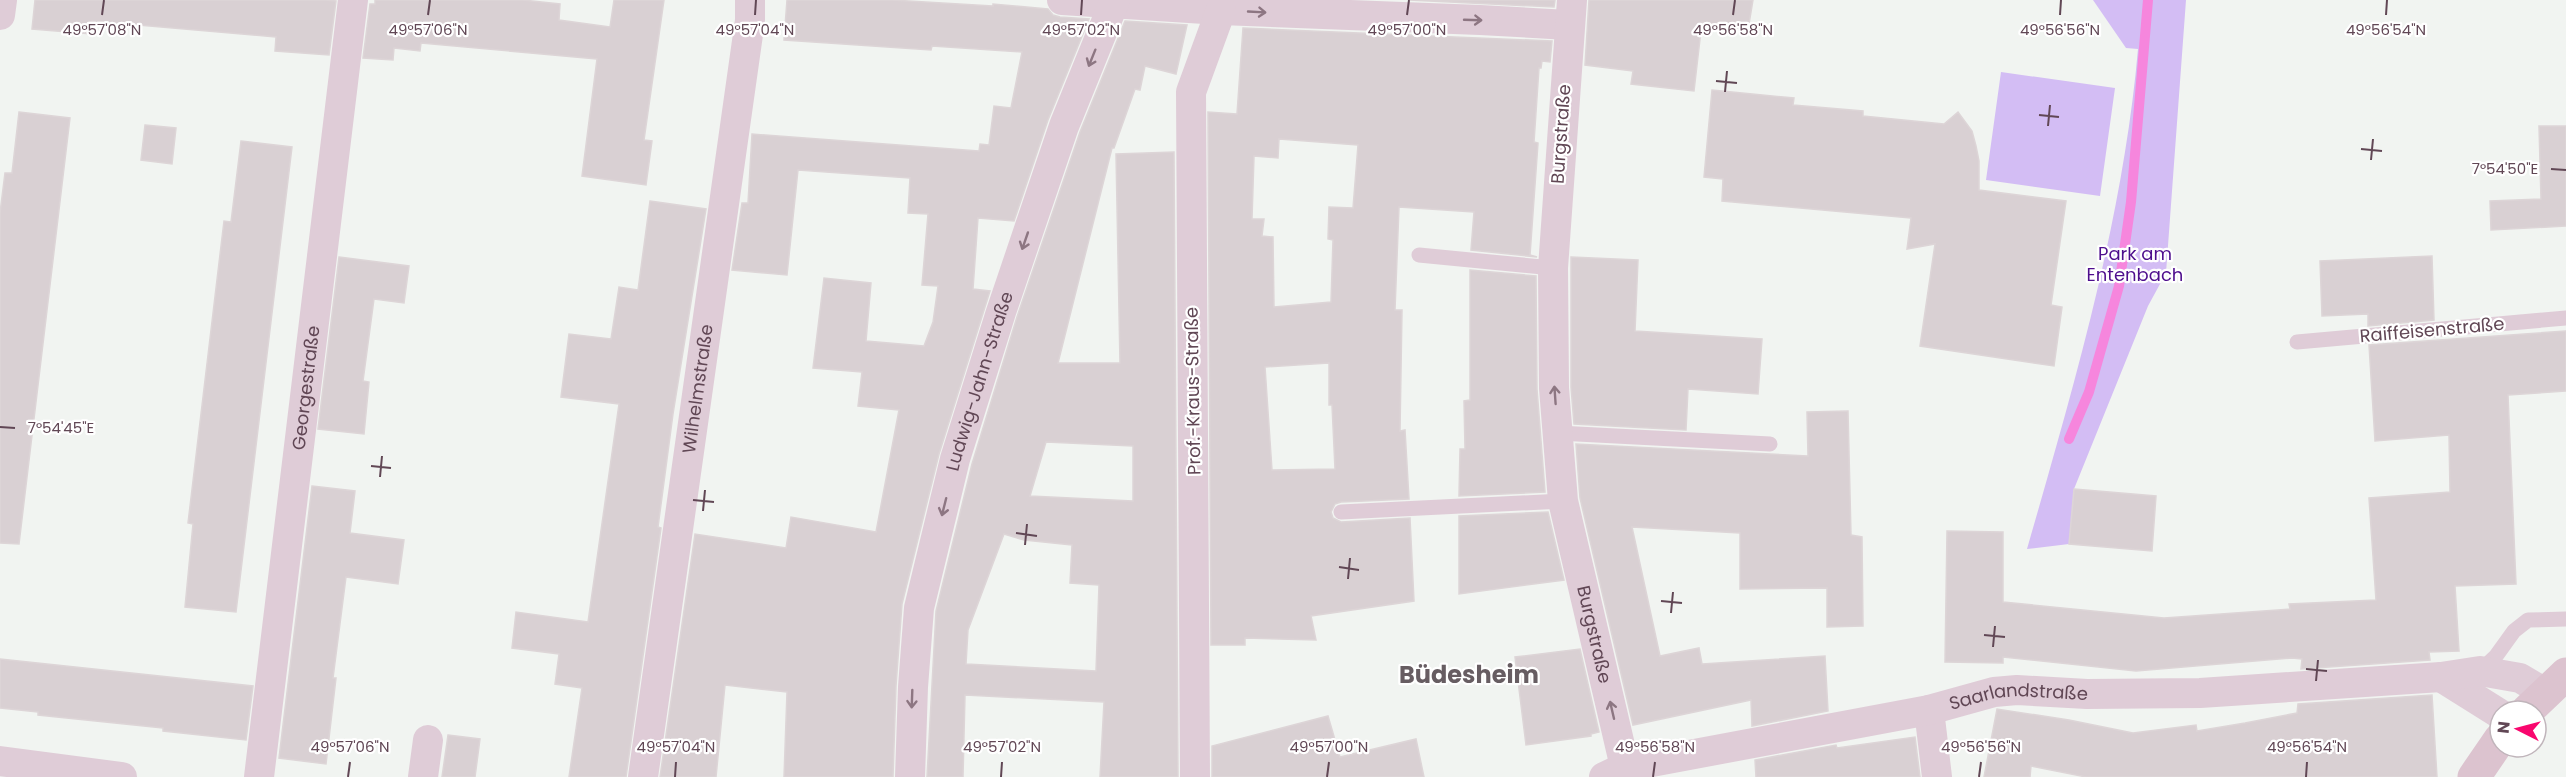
<svg xmlns="http://www.w3.org/2000/svg" width="2566" height="777" viewBox="0 0 2566 777" font-family="Poppins,sans-serif">
<style>
.green{fill:#d3bdf4}
.lines{fill:none;stroke-linecap:round;stroke-linejoin:round}
.stream{stroke:#f686dd;stroke-width:10}
.building{fill:#d9d0d3;stroke:#ddd5d7;stroke-width:1.5;fill-rule:evenodd}
.service{stroke:#dfccd7;stroke-width:15}
.minor{stroke:#dfccd7;stroke-width:30}
.secondary{stroke:#dcc3cf;stroke-width:33}
.oneway{stroke:#8d7682}
.ticks{fill:none;stroke:#614755;stroke-width:2}
.labels{text-anchor:middle;stroke-width:4.5;stroke-linejoin:round;paint-order:stroke}
.street-label{font-size:18px;fill:#614755;stroke:#fff}
.park-label{font-size:18px;fill:#4e0e8d;stroke:#fff}
.district-label{font-size:24px;font-weight:bold;fill:#675d62;stroke:#fff}
.ticks-label{font-size:15px;text-anchor:middle;fill:#614755;stroke:#fff;stroke-width:4.5;stroke-linejoin:round;paint-order:stroke}
</style>
<rect width="100%" height="100%" fill="#f1f4f1"/>
<path class="green" d="M2093 0H2186L2166 273 2148 306 2074 489 2069 544 2027 549C2074 385 2123 220 2138 49L2126 48Z
M2001 72 2115 88 2100 196 1986 180Z"/>
<g class="lines">
<path class="stream" d="M2069 439 2089 392 2119 286 2131 202 2148 0"/>
</g>
<path class="building" d="M35 0H326L336 1 329 55 275 51 276 37 92 21V34L32 29Z
M375 0H523L560 4 559 20 610 27 614 0H664L644 140 652 141 646 185 582 176 597 59 421 43 420 51 394 48 393 60 363 58 370 4H375Z
M787 0H892L993 6V4L1048 9 1053 15 1060 17 1089 19 1048 120 1014 221 978 218 973 289 990 291 939 454 902 604 896 686 893 777H784L787 692 725 685 716 777H660L695 534 786 548 791 517 876 532 899 410 858 406 862 372 813 368 824 278 871 283 866 341 924 346 933 322 938 286 922 285 928 214 908 213 910 178 798 170 787 275 732 270 742 203H748L752 134 979 151 980 144 989 145 994 106 1011 108 1022 52 932 46 931 50 784 40Z
M1409 0H1555L1554 7Z
M1589 0H1753L1748 30 1702 22 1694 91 1631 84 1633 71 1585 65Z
M1125 21 1187 25 1176 74 1145 66 1140 90 1135 89 1114 148H1112L1058 363H1120L1116 154 1174 152 1178 777H1100L1104 702 965 695 963 777H927L936 611 972 464 1017 317 1080 132ZM1046 442 1133 446V501L1030 496ZM1004 534 1024 540 1072 545 1070 583 1099 585 1096 671 966 664 968 630Z
M1243 28 1552 41 1550 62 1542 61 1541 68H1539L1534 142 1538 143 1530 255 1537 257 1471 250 1474 212 1399 207 1395 310H1402L1400 431 1405 430 1409 499 1341 502 1335 504 1331 512 1333 518 1341 522 1410 518 1414 601 1311 616 1316 640 1245 638V645H1211L1208 112 1237 114ZM1279 139 1358 145 1353 208 1329 207 1328 239 1333 240 1331 302 1274 307 1273 237 1262 236 1264 219H1252L1254 156 1278 158ZM1329 363V405H1332L1335 469 1272 470 1265 367Z
M1712 90 1794 98 1793 105 1863 111V116L1944 124 1958 112 1972 131 1976 146 1979 161V190L2066 201 2051 305 2062 307 2054 366 1920 346 1935 244 1907 249 1911 218 1722 201 1723 179 1704 177Z
M19 112 70 118 19 544 0 543V213L5 173H12Z
M145 125 176 128 172 164 141 160Z
M2539 126H2566V226L2491 230 2490 201 2541 199Z
M241 141 292 147 236 612 185 607 193 524 188 523 224 221 231 222Z
M650 201 706 209 673 414 658 527 661 528 626 777H569L582 688 555 684 559 654 512 648 516 612 588 622 619 404 561 397 569 334 611 339 619 287 638 290Z
M2432 256 2434 320 2368 326V314L2322 316 2320 261Z
M339 257 409 266 404 303 374 299 363 381 369 382 364 434 318 429Z
M1571 257 1638 260 1635 331 1762 339 1758 394 1688 389 1686 430 1574 424 1571 387Z
M1470 270 1536 276 1537 389 1545 492 1459 496 1460 449H1465L1464 401 1470 400Z
M2566 331V391L2508 395 2516 584 2455 586 2459 651 2429 652 2430 660 2301 669 2302 659 2292 658 2136 671 2003 657V663L1945 662 1947 531 2003 532V602L2164 618 2290 609 2289 604 2376 600 2369 498 2450 492 2449 435 2375 441 2369 345Z
M1848 411 1851 535 1862 537 1863 626 1827 627V588L1740 589V533L1632 527 1660 656 1699 648 1702 664 1825 656 1828 711 1752 726 1751 700 1633 725 1580 498 1576 444 1808 456 1807 412Z
M312 486 355 491 350 533 404 540 398 584 346 577 333 678H336L326 764 279 758Z
M2074 489 2156 496 2152 551 2069 544Z
M1548 512 1564 580 1459 594V516Z
M1580 649 1599 732 1591 734V736L1526 745 1515 657Z
M0 659 253 686 246 740 163 731V728L38 715V712L0 708Z
M2432 695 2437 777H2086L2031 766 2030 777H1984L1997 709 2069 720 2133 733 2196 725 2197 731 2245 723 2297 713 2298 704Z
M1328 716 1340 757 1416 739 1424 777H1212V746Z
M448 735 480 739 475 777H442Z
M1915 737 1920 777H1756L1755 760 1836 745 1837 748Z"/>
<g class="lines">
<path class="service" d="M1419 255 1553 268
M2297 342 2566 318
M1558 433 1770 444
M1341 512 1563 501
M2480 671 2496 656 2514 631 2528 620 2566 619"/>
<g class="minor">
<path d="M1062 0 1221 10 1480 20 1569 25"/>
<path id="s1" d="M1572 0 1553 268 1554 388 1563 501 1625 767"/>
<path d="M0 15 2 0"/>
<path d="M2441 677 2500 714"/>
<path d="M1929 710 1937 777"/>
<path d="M0 761 122 777"/>
<path id="s2" d="M259 777 353 0"/>
<path d="M423 777 428 740"/>
<path id="s3" d="M643 777 750 20V0"/>
<path id="s4" d="M910 777 913 687 919 608 955 459 1001 312 1064 126 1115 0"/>
<path d="M1195 777 1191 92 1221 10"/>
<path id="s5" d="M1604 777 1625 767 1929 710 1994 692 2017 690 2087 694 2200 693 2441 677 2480 671 2520 678 2545 693"/>
</g>
<path class="secondary" d="M2527 711 2566 674
M2474 777 2500 739"/>
</g>
<defs><path id="oneway-shaft" d="M-6 0H5M1.5-3L5.5 0L1.5 3" fill="none" stroke-width="1.6" stroke-linecap="round" stroke-linejoin="round" transform="scale(1.5)"/></defs>
<g class="oneway">
<use href="#oneway-shaft" transform="translate(1257 12) rotate(3)"/>
<use href="#oneway-shaft" transform="translate(1473 20) rotate(2)"/>
<use href="#oneway-shaft" transform="translate(1092 58) rotate(112)"/>
<use href="#oneway-shaft" transform="translate(1025 241) rotate(109)"/>
<use href="#oneway-shaft" transform="translate(1555 395) rotate(-94)"/>
<use href="#oneway-shaft" transform="translate(944 507) rotate(104)"/>
<use href="#oneway-shaft" transform="translate(912 699) rotate(92)"/>
<use href="#oneway-shaft" transform="translate(1612 710) rotate(-103)"/>
</g>
<path class="ticks" d="M102 15 104 0M428 15 430 0M755 15 756 0M1081 15 1082 0M1407 15 1409 0M1733 15 1735 0M2060 15 2061 0M2386 15 2387 0M1716 81 1737 83M1725 92 1727 71M2039 115 2059 117M2048 126 2050 105M2361 149 2382 151M2371 160 2373 139M2551 169 2566 170M0 427 15 428M371 466 391 468M380 477 382 456M693 500 714 502M703 511 705 490M1016 533 1037 536M1025 545 1027 524M1339 567 1359 570M1348 579 1350 558M1661 601 1682 603M1671 613 1673 592M1984 635 2005 637M1993 647 1995 626M2306 669 2327 671M2316 681 2318 660M348 777 350 762M675 777 676 762M1001 777 1002 762M1327 777 1329 762M1653 777 1655 762M1979 777 1981 762M2306 777 2307 762"/>
<g class="labels">
<g class="street-label">
<text transform="translate(1561 134) rotate(-86)" y="6">Burgstraße</text>
<text transform="translate(2432 330) rotate(-5)" y="6">Raiffeisenstraße</text>
<text dy="6" stroke="none"><textPath href="#s4" startOffset="404">Ludwig-Jahn-Straße</textPath></text>
<text dy="6" stroke="none"><textPath href="#s2" startOffset="392">Georgestraße</textPath></text>
<text dy="6" stroke="none"><textPath href="#s3" startOffset="392">Wilhelmstraße</textPath></text>
<text transform="translate(1193 391) rotate(-91)" y="6">Prof.-Kraus-Straße</text>
<text dy="6" stroke="none"><textPath href="#s1" startOffset="639">Burgstraße</textPath></text>
<text dy="6" stroke="none"><textPath href="#s5" startOffset="424">Saarlandstraße</textPath></text>
</g>
<g class="park-label">
<text x="2135" y="260">Park am<tspan x="2135" dy="21">Entenbach</tspan></text>
</g>
<g class="district-label">
<text x="1469" y="683">Büdesheim</text>
</g>
</g>
<g class="ticks-label">
<text x="102" y="35">49°57'08"N</text>
<text x="428" y="35">49°57'06"N</text>
<text x="755" y="35">49°57'04"N</text>
<text x="1081" y="35">49°57'02"N</text>
<text x="1407" y="35">49°57'00"N</text>
<text x="1733" y="35">49°56'58"N</text>
<text x="2060" y="35">49°56'56"N</text>
<text x="2386" y="35">49°56'54"N</text>
<text x="2505" y="174">7°54'50"E</text>
<text x="61" y="433">7°54'45"E</text>
<text x="350" y="752">49°57'06"N</text>
<text x="676" y="752">49°57'04"N</text>
<text x="1002" y="752">49°57'02"N</text>
<text x="1329" y="752">49°57'00"N</text>
<text x="1655" y="752">49°56'58"N</text>
<text x="1981" y="752">49°56'56"N</text>
<text x="2307" y="752">49°56'54"N</text>
</g>
<g transform="translate(2518 729) rotate(276)"><circle r="28" fill="#ffffff" stroke="#c0b5bb" stroke-width="1.5"/>
<path d="M0-4.5L10 22L0 15L-10 22Z" fill="#f9076e"/>
<text y="-9" font-size="16" font-weight="bold" text-anchor="middle" fill="#614755">N</text>
</g>
</svg>
